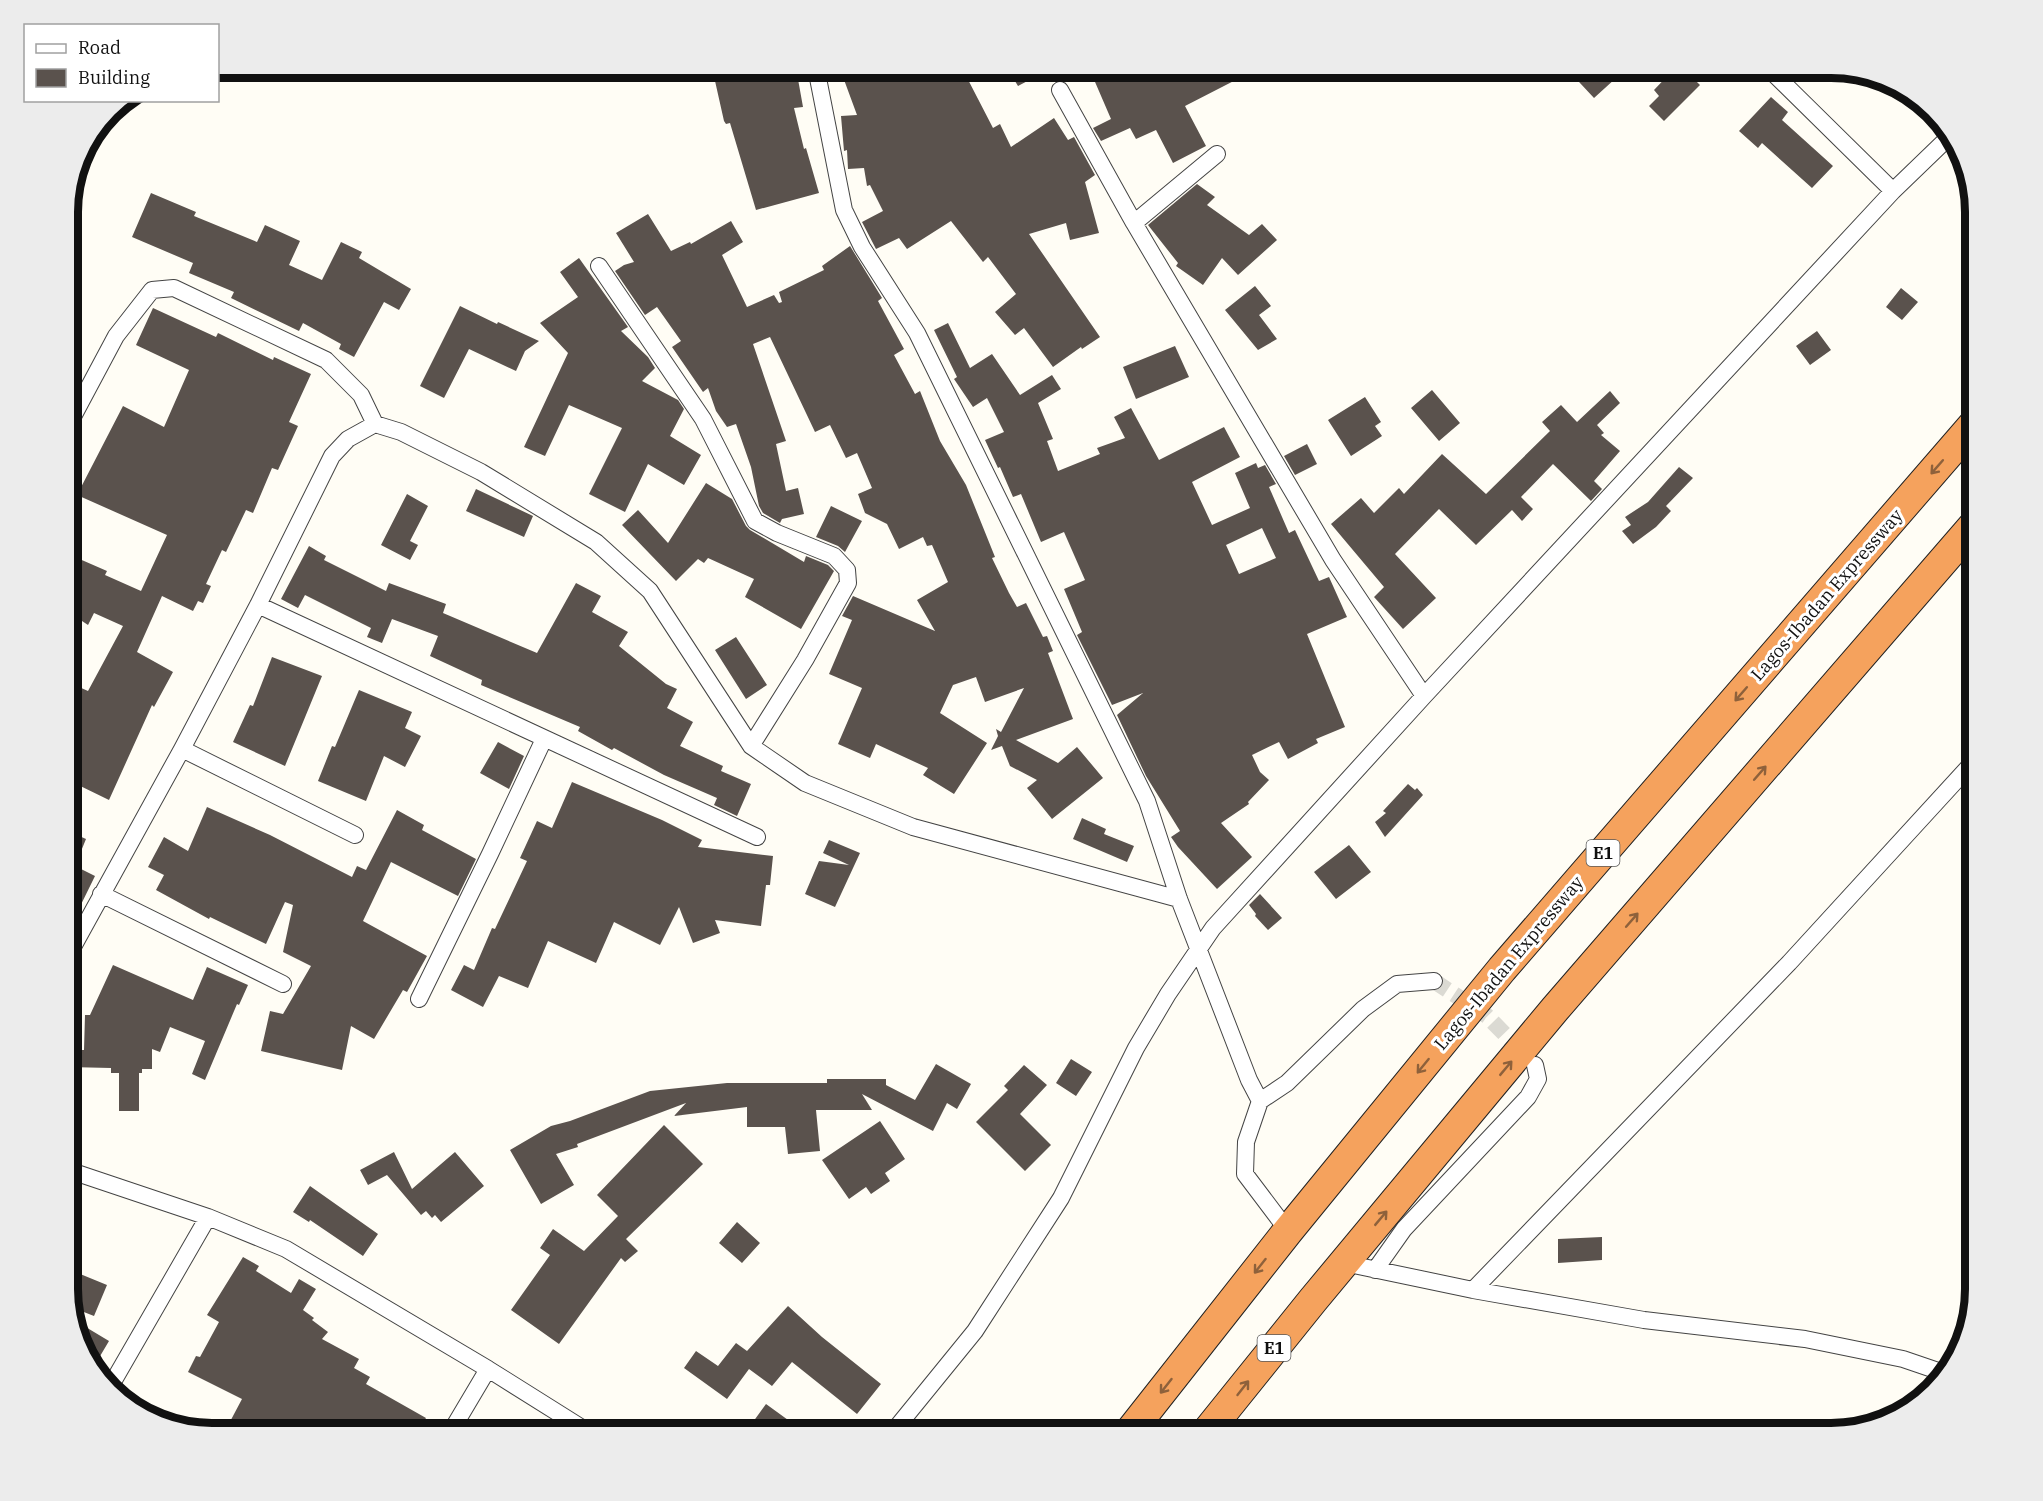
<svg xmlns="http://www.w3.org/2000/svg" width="2043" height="1501" viewBox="0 0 2043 1501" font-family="'IBM Plex Serif',serif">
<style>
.building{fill:#5a524d;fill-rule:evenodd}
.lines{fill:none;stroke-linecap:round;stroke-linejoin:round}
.street-tunnel{stroke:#dbdad3;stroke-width:16;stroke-dasharray:16 8;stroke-linecap:butt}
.street-casing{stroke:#444;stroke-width:18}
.highway-casing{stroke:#222;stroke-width:32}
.street{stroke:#fff;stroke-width:16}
.highway{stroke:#f5a25d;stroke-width:30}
.oneway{stroke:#8e613b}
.labels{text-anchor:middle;stroke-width:6;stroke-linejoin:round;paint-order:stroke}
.shield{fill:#fff;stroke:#585858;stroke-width:1.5}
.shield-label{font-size:16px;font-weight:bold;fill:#111}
.street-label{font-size:18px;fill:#111;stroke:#fff}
.rim{fill:none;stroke:#111;stroke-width:8}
</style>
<rect width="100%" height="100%" fill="#fffdf5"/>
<path class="building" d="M724 68H796L803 107 794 108 804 149 806 148 819 193 756 210 730 123 726 124 724 121 713 72Z
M872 68H962L993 128 1000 124 1011 147 1054 118 1068 140 1074 137 1095 175 1085 182 1099 233 1070 240 1066 223 1029 234 1100 337 1082 349 1081 347 1053 367 1024 328 1015 335 995 312 1016 294 988 257 983 262 951 221 907 249 899 238 876 249 862 222 883 211 870 185 867 186 864 168 848 169 847 150 844 151 841 116 857 115 843 77Z
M1007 68H1052L1018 86Z
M1089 68H1259L1185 106 1206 146 1173 163 1156 130 1136 139 1130 128 1101 141 1093 128 1111 119Z
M1566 68H1627L1594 98Z
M1675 68 1682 75 1686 71 1700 85 1664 121 1649 106 1659 96 1654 90Z
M1771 97 1788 112 1782 120 1833 166 1812 188 1762 143 1758 148 1739 131Z
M1197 184 1215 197 1207 205 1249 235 1262 224 1277 240 1238 275 1222 258 1203 285 1176 266 1178 263 1148 225Z
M151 193 196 212 194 216 257 242 265 225 300 241 289 265 322 280 341 242 362 252 359 258 411 289 399 310 384 302 354 357 339 349 341 344 303 323 299 331 231 298 234 292 189 273 193 263 132 237Z
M648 214 671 251 690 242 691 244 731 221 743 242 722 255 747 307 774 295 779 303 782 302 779 292 824 270 822 266 850 246 882 298 878 301 904 349 894 355 915 394 920 391 940 441 966 485 995 557 992 558 1009 593 1017 607 1026 603 1043 637 1047 636 1053 651 1048 653 1073 719 1016 740 1058 763 1077 747 1103 778 1052 819 1027 788 1037 780 1010 766 1002 746 991 750 998 736 996 729 1001 732 1024 688 985 702 976 677 953 685 940 713 987 743 954 794 923 775 928 768 876 744 870 758 838 744 862 688 829 674 852 620 842 616 853 596 935 631 917 600 948 582 932 545 927 546 923 537 899 549 887 524 865 513 858 494 872 488 857 453 846 458 830 425 815 432 770 337 753 344 786 441 776 444 786 491 798 488 804 514 782 519 780 523 763 513 759 506 751 467 736 424 727 427 716 411 708 388 703 392 672 347 681 341 657 307 645 315 615 271 624 265 634 262 616 233Z
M579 258 628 327 621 331 648 357 655 368 642 381 678 400 684 409 670 436 701 455 684 485 648 464 625 512 589 494 622 428 569 405 545 456 524 447 568 353 540 323 578 297 560 272Z
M1255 286 1271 306 1259 315 1277 339 1258 350 1225 310Z
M1901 288 1918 302 1902 320 1886 307Z
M460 306 497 324 498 322 539 341 525 351 516 371 469 349 444 398 420 386Z
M153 308 216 337 218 333 273 360 274 357 311 374 289 422 298 426 278 470 272 468 253 513 246 510 226 552 222 550 206 584 211 586 203 603 198 601 193 611 162 596 137 652 173 672 154 707 152 705 109 800 68 780V682L88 691 123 626 94 613 88 625 82 621 68 651V554L107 571 105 575 141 591 167 535 77 495 123 406 164 427 189 370 136 345Z
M948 323 970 368 992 354 1020 395 1052 375 1061 389 1038 403 1053 439 1047 441 1058 471 1100 454 1097 448 1125 438 1114 417 1131 408 1159 460 1224 427 1240 457 1192 482 1212 525 1250 508 1235 473 1256 463 1258 468 1265 465 1276 484 1269 487 1289 533 1295 530 1319 581 1329 577 1347 617 1307 634 1345 727 1316 739 1318 743 1288 759 1279 742 1252 755 1260 772 1269 780 1248 802 1249 804 1221 823 1252 857 1217 889 1178 847 1171 837 1180 831 1146 776 1117 715 1143 693 1112 705 1077 635 1082 632 1064 589 1085 580 1064 532 1041 542 1021 494 1013 497 1000 467 998 468 985 440 1004 432 987 398 973 407 954 379 957 377 934 330ZM1262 528 1276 558 1239 574 1226 545Z
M1817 331 1831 350 1810 365 1796 346Z
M1175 346 1189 377 1136 399 1123 367Z
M1432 390 1460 423 1439 441 1411 408Z
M1610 391 1620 403 1597 425 1604 433 1601 435 1620 451 1594 481 1602 489 1591 501 1553 464 1521 497 1533 509 1522 521 1512 510 1476 545 1439 509 1395 554 1436 598 1403 629 1374 597 1384 587 1331 524 1361 498 1374 513 1399 488 1404 494 1442 454 1486 494 1550 431 1542 422 1561 405 1577 422Z
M1365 397 1381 422 1375 426 1382 436 1351 456 1328 420Z
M1307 444 1317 464 1295 475 1284 456Z
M1679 467 1693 478 1666 506 1671 511 1656 527 1633 544 1622 531 1631 525 1625 517 1648 502Z
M706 483 732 499 746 526 750 530 804 562 806 556 828 565 834 571 801 629 745 597 754 579 708 558 704 563 698 559 676 581 622 525 638 510 668 543Z
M476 489 533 516 524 537 466 511Z
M407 494 428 506 410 541 418 545 410 560 381 545Z
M831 506 862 521 845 552 838 546 816 537Z
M309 546 326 556 324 560 386 591 389 583 446 604 443 613 537 653 576 583 601 596 592 612 628 632 619 646 666 684 677 689 667 708 693 722 680 746 723 766 721 771 751 784 737 816 714 805 717 798 664 775 614 748 612 750 578 731 580 727 481 685 482 680 430 656 438 636 392 619 382 643 367 637 371 628 305 595 298 608 281 599Z
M736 637 767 685 746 699 715 650Z
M272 657 322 676 285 766 233 742 250 705 253 706Z
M359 690 412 712 405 728 421 736 405 767 384 756 366 801 318 781 332 746 335 747Z
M498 742 524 756 509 789 480 773Z
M572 782 662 820 702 840 698 847 773 856 770 885H766L761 926 715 920 720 933 693 943 679 907 660 945 614 922 596 963 548 941 528 988 499 976 483 1007 451 990 464 965 474 970 492 928 495 929 527 861 520 858 537 821 552 828Z
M1408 784 1415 790 1417 788 1423 795 1385 837 1375 822 1386 813 1383 811Z
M207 807 270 835 352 877 357 866 366 870 397 810 424 825 422 830 476 859 458 896 391 862 363 921 427 956 407 992 403 990 374 1039 351 1026 342 1070 261 1051 270 1011 283 1014 311 966 283 952 293 905 285 902 266 944 210 917 209 919 156 890 164 875 148 867 164 837 188 851Z
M1082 818 1106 829 1104 834 1134 846 1127 862 1073 839Z
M68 831 86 839 75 866 95 876 68 931Z
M829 840 860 853 835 907 805 894 819 861 849 865 823 853Z
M1349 845 1371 872 1336 899 1314 872Z
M1260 894 1282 918 1268 930 1255 916 1256 914 1249 905Z
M113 965 193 1000 207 967 248 985 239 1005 237 1004 205 1080 192 1074 205 1041 170 1027 160 1052 152 1049V1069H142V1073H139V1111H119V1073H111V1068L68 1067V1050H84L85 1015H90Z
M1071 1059 1092 1072 1076 1096 1056 1083Z
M936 1064 971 1084 957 1109 947 1103 933 1131 862 1094 872 1110H816L820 1151 788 1154 785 1127H747V1107L674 1116 686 1103 577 1144 578 1147 556 1154 574 1185 541 1204 510 1150 551 1126 570 1121 650 1091 727 1083H827V1079H886V1085L915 1100Z
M1024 1065 1047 1085 1020 1114 1051 1145 1025 1171 976 1122 1008 1090 1004 1086Z
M880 1121 905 1159 885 1173 890 1181 871 1194 866 1187 849 1199 822 1160Z
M664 1125 703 1164 626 1239 638 1251 625 1262 621 1258 559 1344 511 1310 550 1255 540 1248 553 1229 584 1251 618 1216 597 1195Z
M394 1152 412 1189 455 1152 484 1186 441 1222 435 1215 432 1218 426 1211 421 1215 387 1175 368 1185 360 1170Z
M310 1186 378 1234 363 1256 310 1220 309 1222 293 1212Z
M737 1222 760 1243 742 1263 719 1243Z
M1602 1237V1260L1558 1263V1239Z
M243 1257 259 1266 256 1271 291 1293 299 1279 316 1289 303 1310 314 1318 312 1320 328 1332 322 1339 359 1359 354 1368 370 1377 366 1384 426 1418 417 1433H224L242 1399 188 1372 196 1356 200 1357 219 1322 207 1315Z
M68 1269 107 1285 94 1316 71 1307 68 1298Z
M788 1306 822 1337 881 1384 857 1414 792 1362 772 1386 749 1369 727 1399 684 1368 696 1351 718 1366 736 1343 747 1351Z
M74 1320 109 1341 93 1368 87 1361Z
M766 1404 806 1433H745Z"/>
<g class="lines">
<path class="street-tunnel" d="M1434 981 1487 1016 1526 1056"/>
<defs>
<path id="street" d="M816 68 844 210 862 247 917 333 1147 801 1179 899 1249 1080 1260 1101 1246 1142 1245 1174 1288 1231
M1768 68 1893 191
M1060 90 1134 223 1333 560 1424 696
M1134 223 1217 154
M599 266 703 419 755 521 777 533 834 556 847 570 848 583 805 660 751 746
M68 426 116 336 152 290 174 288 326 360 361 395 375 424
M258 605 757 837
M182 749 355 835
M101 894 283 984
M68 956 182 749 258 605 332 456 348 439 375 424 401 432 481 472 596 542 650 591 751 746 805 783 913 827 1179 899
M419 999 490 854 544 739
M1260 1101 1287 1083 1363 1009 1397 984 1434 981
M68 1170 208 1217 286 1249 488 1369 590 1433
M1344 1263 1473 1290 1644 1320 1805 1339 1903 1359 1947 1374
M1375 1270 1404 1229 1528 1097 1538 1079 1535 1065
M1473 1290 1789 963 1975 760
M110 1387 208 1217
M450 1433 488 1369
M892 1433 975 1331 1061 1198 1136 1048 1168 994 1213 928 1424 696 1893 191 1950 136"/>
<path id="highway" d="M1129 1433 1288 1231 1502 969 1975 423
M1206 1433 1313 1300 1555 1009 1975 524"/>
</defs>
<use href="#street" class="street-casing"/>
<use href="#highway" class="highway-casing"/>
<use href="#street" class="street"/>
<use href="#highway" class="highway"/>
</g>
<defs><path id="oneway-shaft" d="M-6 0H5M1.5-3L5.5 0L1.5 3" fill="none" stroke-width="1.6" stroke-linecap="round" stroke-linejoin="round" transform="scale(1.5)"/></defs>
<g class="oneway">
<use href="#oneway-shaft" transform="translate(1937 467) rotate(131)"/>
<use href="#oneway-shaft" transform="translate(1741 694) rotate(131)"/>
<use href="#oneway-shaft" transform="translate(1760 773) rotate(-49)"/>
<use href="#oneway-shaft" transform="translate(1632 920) rotate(-49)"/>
<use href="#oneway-shaft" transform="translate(1423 1066) rotate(129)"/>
<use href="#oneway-shaft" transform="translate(1506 1068) rotate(-50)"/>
<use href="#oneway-shaft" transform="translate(1381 1218) rotate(-50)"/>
<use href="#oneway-shaft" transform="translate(1260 1266) rotate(128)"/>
<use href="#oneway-shaft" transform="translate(1166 1386) rotate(128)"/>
<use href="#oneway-shaft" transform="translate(1243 1388) rotate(-52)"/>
</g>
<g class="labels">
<g class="shield">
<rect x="1586.5" y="840" width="33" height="26" rx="4.5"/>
<rect x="1257.5" y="1335" width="33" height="26" rx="4.5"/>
</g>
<g class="shield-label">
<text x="1603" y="859">E1</text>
<text x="1274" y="1354">E1</text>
</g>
<g class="street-label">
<text transform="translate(1827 595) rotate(-49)" y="6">Lagos-Ibadan Expressway</text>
<text transform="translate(1509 963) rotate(-50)" y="6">Lagos-Ibadan Expressway</text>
</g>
</g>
<path d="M0 0H2043V1501H0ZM212 78H1831A134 134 0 0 1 1965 212V1289A134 134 0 0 1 1831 1423H212A134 134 0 0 1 78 1289V212A134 134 0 0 1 212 78Z" fill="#ececec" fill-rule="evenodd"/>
<path class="rim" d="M212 78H1831A134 134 0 0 1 1965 212V1289A134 134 0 0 1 1831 1423H212A134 134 0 0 1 78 1289V212A134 134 0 0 1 212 78Z"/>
<rect x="24" y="24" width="195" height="78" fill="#ffffff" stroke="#a0a0a0" stroke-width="1.5"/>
<rect x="36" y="44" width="30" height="9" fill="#ffffff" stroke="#a0a0a0" stroke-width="1.5"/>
<text x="78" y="54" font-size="18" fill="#111111">Road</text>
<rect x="36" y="69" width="30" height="18" fill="#5a524d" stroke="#a0a0a0" stroke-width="1.5"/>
<text x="78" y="84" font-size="18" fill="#111111">Building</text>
</svg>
